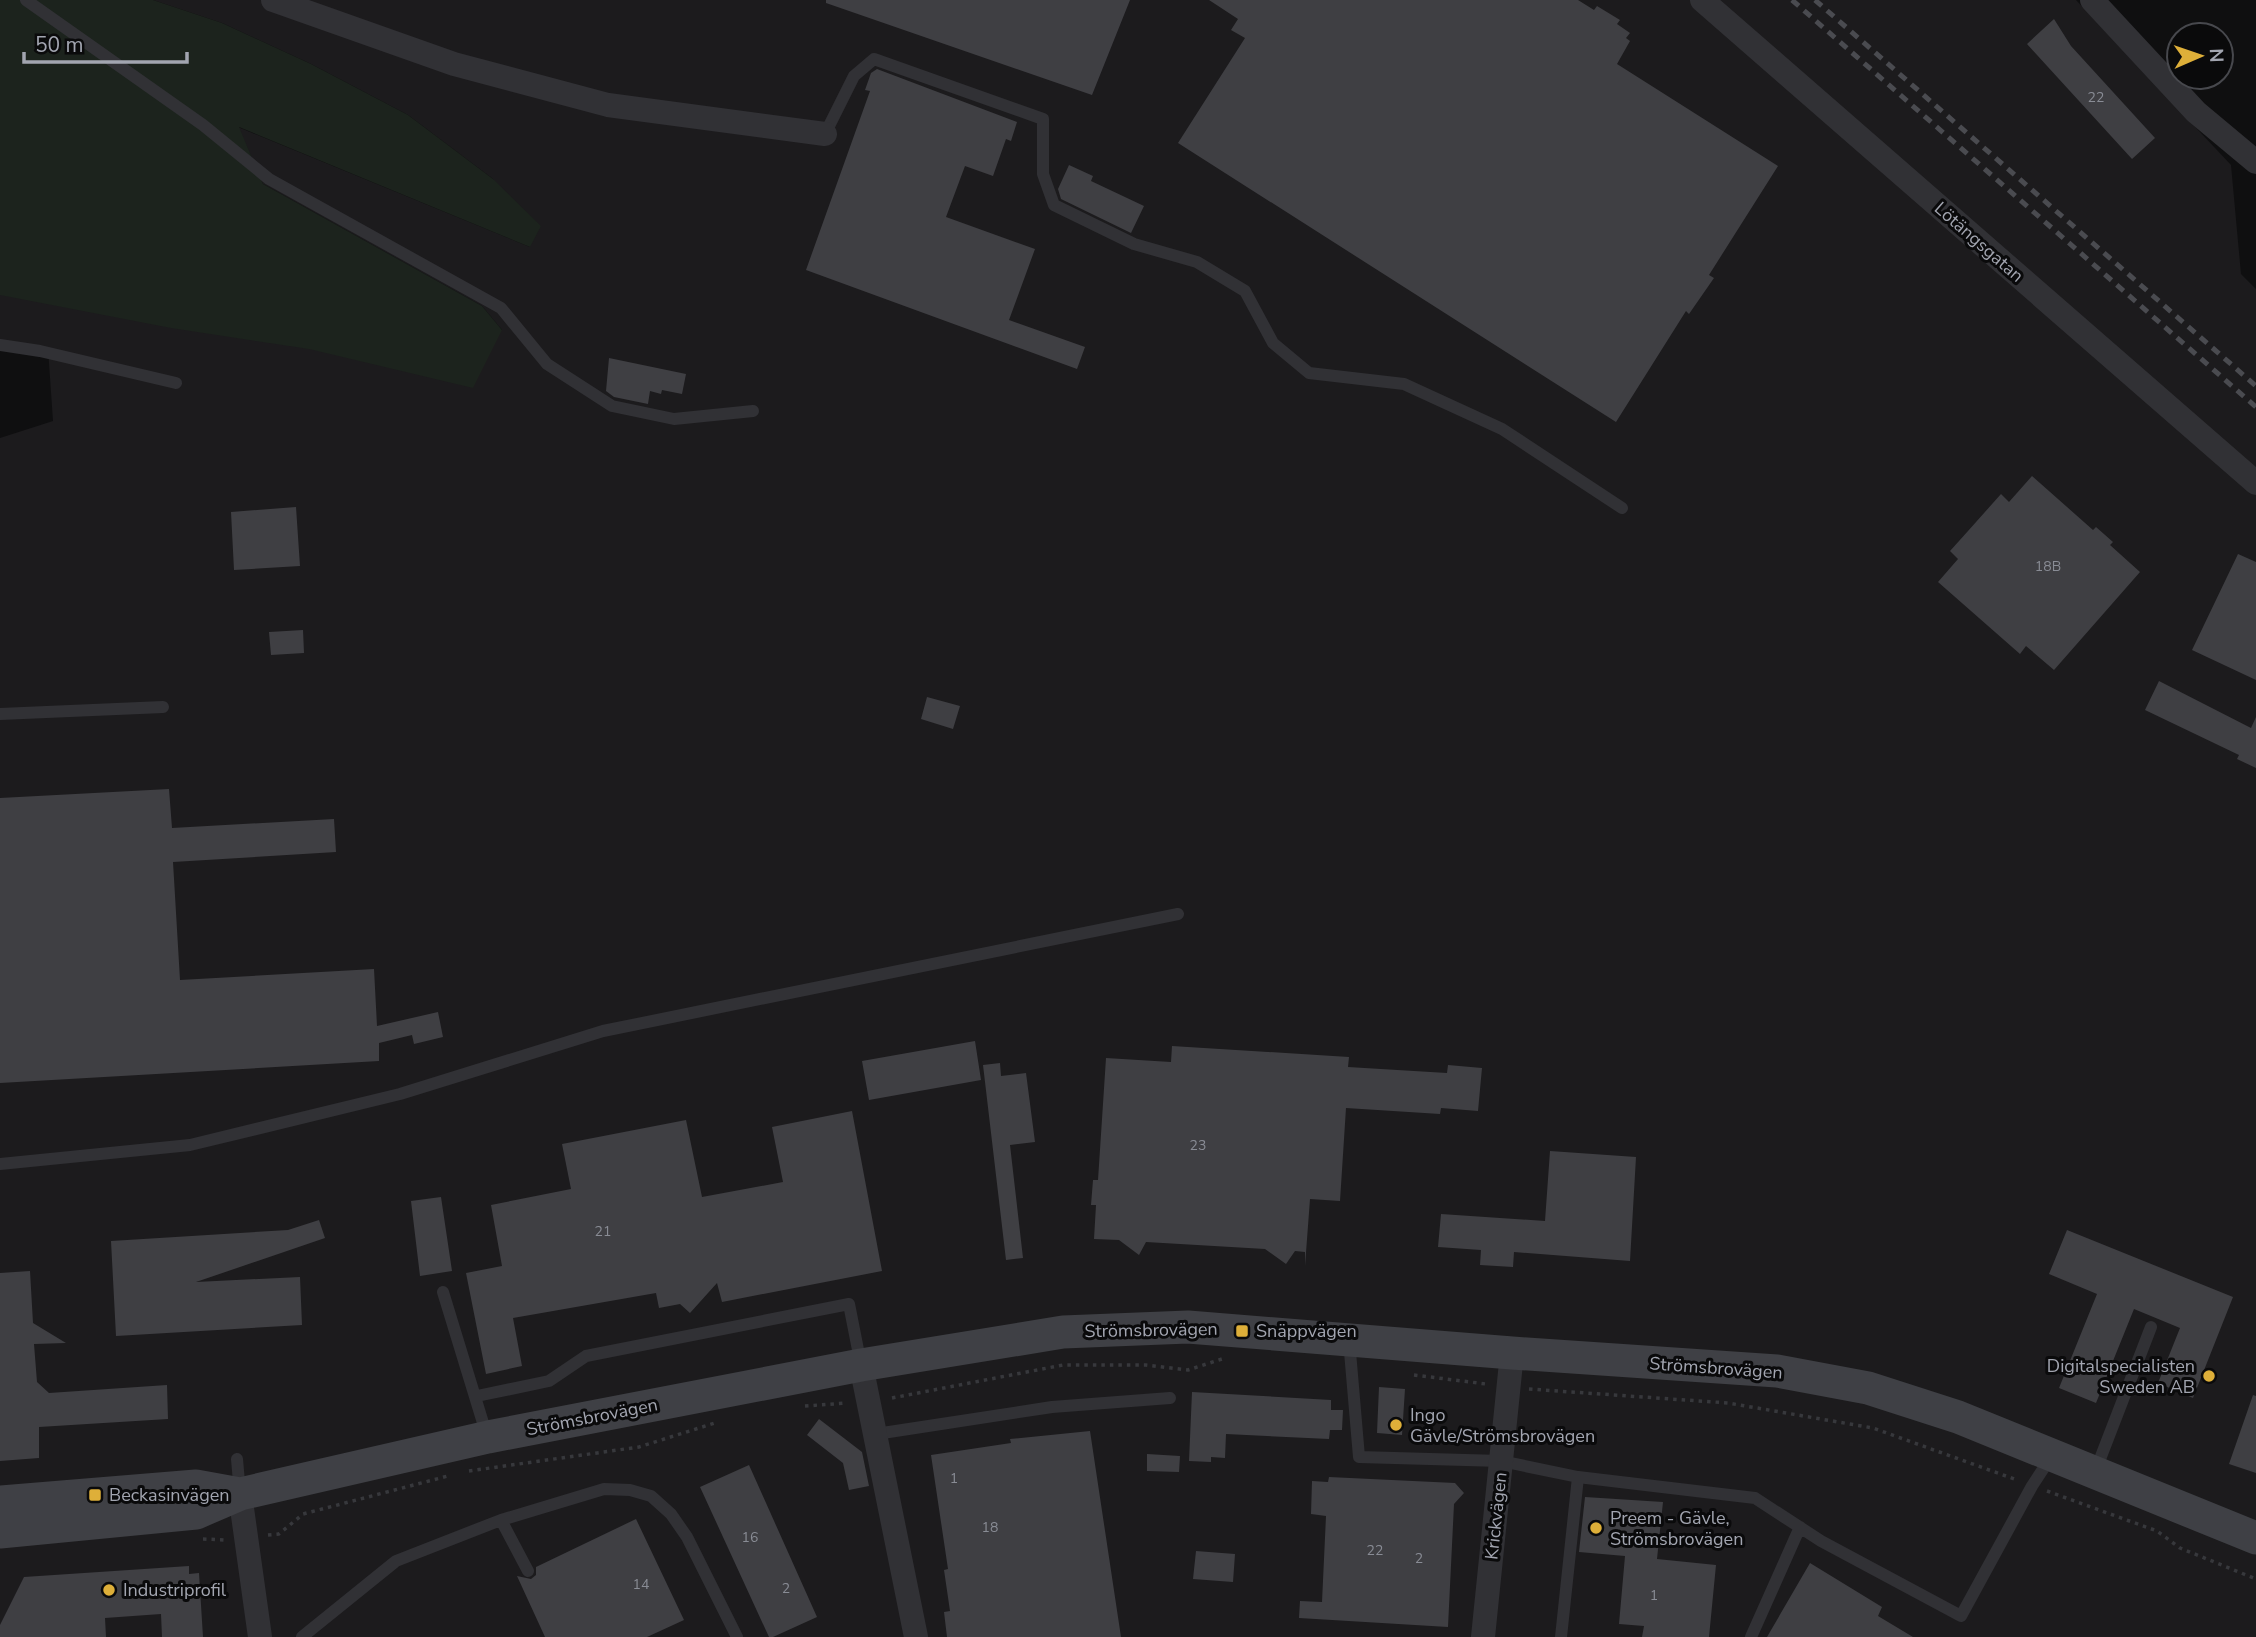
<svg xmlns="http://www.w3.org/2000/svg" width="2256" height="1637" viewBox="0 0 2256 1637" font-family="'Nunito Sans',sans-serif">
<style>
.built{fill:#1c1b1d}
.green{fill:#1c231d}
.building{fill:#3f3f43}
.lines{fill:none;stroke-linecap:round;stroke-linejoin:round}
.path{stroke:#37383c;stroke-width:3.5;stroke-dasharray:3.5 5;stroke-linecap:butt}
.lane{stroke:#313135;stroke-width:12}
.street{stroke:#313135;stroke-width:24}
.secondary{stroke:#3f4045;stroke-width:33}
.rail{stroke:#4a4b50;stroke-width:5;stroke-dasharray:9 7;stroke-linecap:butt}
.poi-dot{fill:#deaf39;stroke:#0a0a0b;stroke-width:2.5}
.labels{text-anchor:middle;stroke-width:6;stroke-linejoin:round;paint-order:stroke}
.number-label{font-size:14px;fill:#898c95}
.street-label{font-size:18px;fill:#a2a5b0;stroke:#0a0a0b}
.poi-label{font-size:18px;fill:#a2a5b0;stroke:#0a0a0b;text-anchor:start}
</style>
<rect width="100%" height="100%" fill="#0f0f10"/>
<path class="built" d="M153 0H2076L2231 165 2241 274 2256 289V1637H0V438L53 421 48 349 0 343V144L502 330 482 306 263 184 238 127 530 247 493 179 408 115 311 64 222 23Z"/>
<path class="green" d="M0 0H153L222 23 311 64 408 115 493 179 541 226 530 247 239 127 263 184 482 306 502 330 473 388 309 349 171 328 0 295Z"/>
<path class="building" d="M826 0H1130L1092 95 826 3Z
M1209 0H1578L1594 10 1597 6 1620 20 1617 24 1630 33 1626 38 1630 41 1617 64 1778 166 1709 275 1714 278 1689 314 1686 311 1616 422 1178 143 1245 38 1231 30 1238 19Z
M2054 19 2071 46 2155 138 2132 159 2027 44Z
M877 69 1017 122 1011 141 1006 139 993 176 965 166 946 217 1035 249 1009 320 1085 347 1077 369 806 270 870 91 865 90 871 73Z
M1069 165 1093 176 1091 181 1144 206 1131 233 1061 199 1058 189Z
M609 358 686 374 682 394 662 390 661 394 650 391 648 404 614 397 606 391Z
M2032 476 2093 530 2096 527 2113 542 2110 545 2140 572 2054 670 2026 646 2020 654 1938 582 1958 559 1950 551 1968 531 2001 494 2009 502Z
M296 507 300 566 234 570 231 512Z
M2238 554 2256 562V680L2192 650Z
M303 630 304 653 271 655 269 632Z
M2159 681 2251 728 2256 717V768L2237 759 2239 755 2145 710Z
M927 697 960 706 953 729 921 719Z
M169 789 172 828 334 819 336 852 173 862 180 980 374 969 377 1026 438 1012 443 1037 414 1044 412 1035 379 1043V1061L0 1083V798Z
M975 1041 981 1080 869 1100 862 1061Z
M1172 1046 1349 1057 1348 1067 1447 1073 1448 1065 1482 1068 1478 1111 1441 1108 1440 1114 1346 1108 1340 1201 1310 1199 1305 1266V1252L1295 1251 1286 1264 1265 1249 1146 1242 1139 1255 1119 1240 1094 1239 1096 1205H1091L1093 1180H1098L1106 1058 1171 1062Z
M1000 1063 1001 1076 1026 1073 1035 1142 1010 1145 1023 1258 1006 1260 983 1065Z
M852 1111 882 1271 722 1302 717 1283 690 1313 680 1304 659 1308 656 1293 513 1318 522 1366 486 1374 466 1273 502 1266 491 1205 571 1189 562 1144 686 1120 702 1197 783 1182 772 1127Z
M1550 1151 1636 1157 1630 1261 1514 1252 1513 1267 1480 1265 1481 1250 1438 1247 1441 1214 1545 1221Z
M441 1197 452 1271 420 1276 411 1201Z
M319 1220 325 1238 196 1282 300 1277 302 1325 116 1336 111 1241 288 1230Z
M2067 1230 2233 1297 2193 1398 2158 1383 2180 1328 2134 1309 2096 1403 2059 1388 2097 1294 2049 1274Z
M30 1271 33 1323 66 1343 34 1344 37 1382 49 1393 167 1385 168 1419 39 1427V1458L0 1461V1273Z
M1379 1387 1405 1389 1402 1435 1377 1433Z
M1192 1392 1331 1400V1410H1343L1342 1430H1330L1329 1439 1226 1434 1225 1458 1211 1457V1462L1189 1461Z
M2253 1395 2256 1396V1473L2229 1464Z
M819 1419 862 1452 869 1486 849 1490 843 1463 807 1435Z
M1090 1431 1121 1637H947L944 1612 950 1611 944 1570 948 1569 931 1455 1011 1443 1010 1439Z
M1147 1454 1180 1456 1179 1472 1147 1471Z
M749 1465 817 1617 773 1637H769L700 1487Z
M1329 1477 1455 1483 1464 1493 1454 1504 1448 1627 1299 1618 1300 1601 1322 1602 1326 1516 1311 1514 1312 1481 1328 1482Z
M1585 1497 1663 1502 1657 1559 1716 1565 1709 1637H1642L1644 1626 1619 1624 1625 1556 1579 1552Z
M636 1519 684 1620 647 1637H545L517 1576 531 1579 536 1575V1567Z
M1196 1551 1235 1554 1233 1582 1193 1579Z
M1810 1563 1882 1607 1878 1616 1913 1637H1767Z
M189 1566V1574L199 1573 203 1637H162L161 1614 105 1618 106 1637H0V1625L24 1577Z"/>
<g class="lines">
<path class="path" d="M1414 1375 1486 1384
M1529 1389 1728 1403 1873 1428 2017 1480
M892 1398 1063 1365H1146L1188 1370 1225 1358
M805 1406 846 1403
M469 1471 639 1447 718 1422
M2047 1491 2157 1531 2180 1548 2256 1579
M268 1535 279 1534 303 1514 448 1476
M203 1539 226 1540"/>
<path class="lane" d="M26 0 203 125 269 179 501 308 547 364 612 406 674 419 753 411
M825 134 854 76 874 59 1043 119V174L1054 205 1134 244 1197 262 1245 291 1273 343 1309 373 1404 384 1502 429 1622 508
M0 345 40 351 176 383
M0 714 163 707
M0 1164 190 1145 400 1094 603 1031 1178 914
M443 1292 487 1436
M1349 1340 1359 1457 1501 1461 1578 1477 1755 1498 1821 1541 1961 1616 2032 1486 2051 1457
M477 1396 549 1381 586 1356 849 1304 861 1365
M876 1434 1052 1407 1170 1398
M237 1459 240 1494
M2095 1472 2151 1327
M501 1520 528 1571
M302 1637 396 1561 501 1520 604 1489 630 1490 651 1496 671 1514 687 1537 737 1637
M1561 1637 1578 1477
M1751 1637 1800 1527"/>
<path class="street" d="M273 0 454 64 608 105 825 134
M1702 0 2256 483
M2092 0 2196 112 2256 162
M861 1365 916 1637
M240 1494 260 1637
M1483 1637 1512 1353"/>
<path class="secondary" d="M0 1502 196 1486 240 1494
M0 1532 196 1513 240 1494 488 1437 861 1365 1063 1332 1188 1327 1512 1353 1777 1371 1868 1388 1958 1417 2256 1538"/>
<path class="rail" d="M1792 0 2256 407
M1815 0 2256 386"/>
</g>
<g class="poi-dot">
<rect x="1235" y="1324" width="14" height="14" rx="3.5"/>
<circle cx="2209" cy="1376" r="7"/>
<circle cx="1396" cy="1425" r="7"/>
<rect x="88" y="1488" width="14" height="14" rx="3.5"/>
<circle cx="1596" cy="1528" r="7"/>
<circle cx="109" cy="1590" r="7"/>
</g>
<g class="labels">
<g class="number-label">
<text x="2096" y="102">22</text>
<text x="2048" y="571">18B</text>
<text x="1198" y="1150">23</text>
<text x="603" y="1236">21</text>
<text x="954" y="1483">1</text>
<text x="990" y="1532">18</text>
<text x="750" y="1542">16</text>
<text x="1375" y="1555">22</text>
<text x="1419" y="1563">2</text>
<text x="641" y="1589">14</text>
<text x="786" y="1593">2</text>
<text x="1654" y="1600">1</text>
</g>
<g class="street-label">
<text transform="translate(1979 242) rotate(41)" y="6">Lötängsgatan</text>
<text transform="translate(1151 1330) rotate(-1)" y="6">Strömsbrovägen</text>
<text transform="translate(1716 1368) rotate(4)" y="6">Strömsbrovägen</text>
<text transform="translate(592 1417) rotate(-11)" y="6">Strömsbrovägen</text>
<text transform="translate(1496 1516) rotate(-84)" y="6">Krickvägen</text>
</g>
<g class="poi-label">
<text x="1256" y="1337">Snäppvägen</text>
<text x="2195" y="1372" text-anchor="end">Digitalspecialisten<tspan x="2195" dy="21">Sweden AB</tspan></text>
<text x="1410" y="1421">Ingo<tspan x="1410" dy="21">Gävle/Strömsbrovägen</tspan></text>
<text x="109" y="1501">Beckasinvägen</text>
<text x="1610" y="1524">Preem - Gävle,<tspan x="1610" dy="21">Strömsbrovägen</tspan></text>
<text x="123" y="1596">Industriprofil</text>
</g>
</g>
<g transform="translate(2200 56) rotate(88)"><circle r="33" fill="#0a0a0b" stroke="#47484d" stroke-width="2"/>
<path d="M0-5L12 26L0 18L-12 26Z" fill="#deaf39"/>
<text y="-10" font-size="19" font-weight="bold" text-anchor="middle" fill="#a2a5b0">N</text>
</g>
<path d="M24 52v10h163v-10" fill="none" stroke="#a2a5b0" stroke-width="3.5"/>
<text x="35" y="52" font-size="21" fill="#a2a5b0" stroke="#0a0a0b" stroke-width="5" paint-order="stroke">50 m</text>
</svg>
